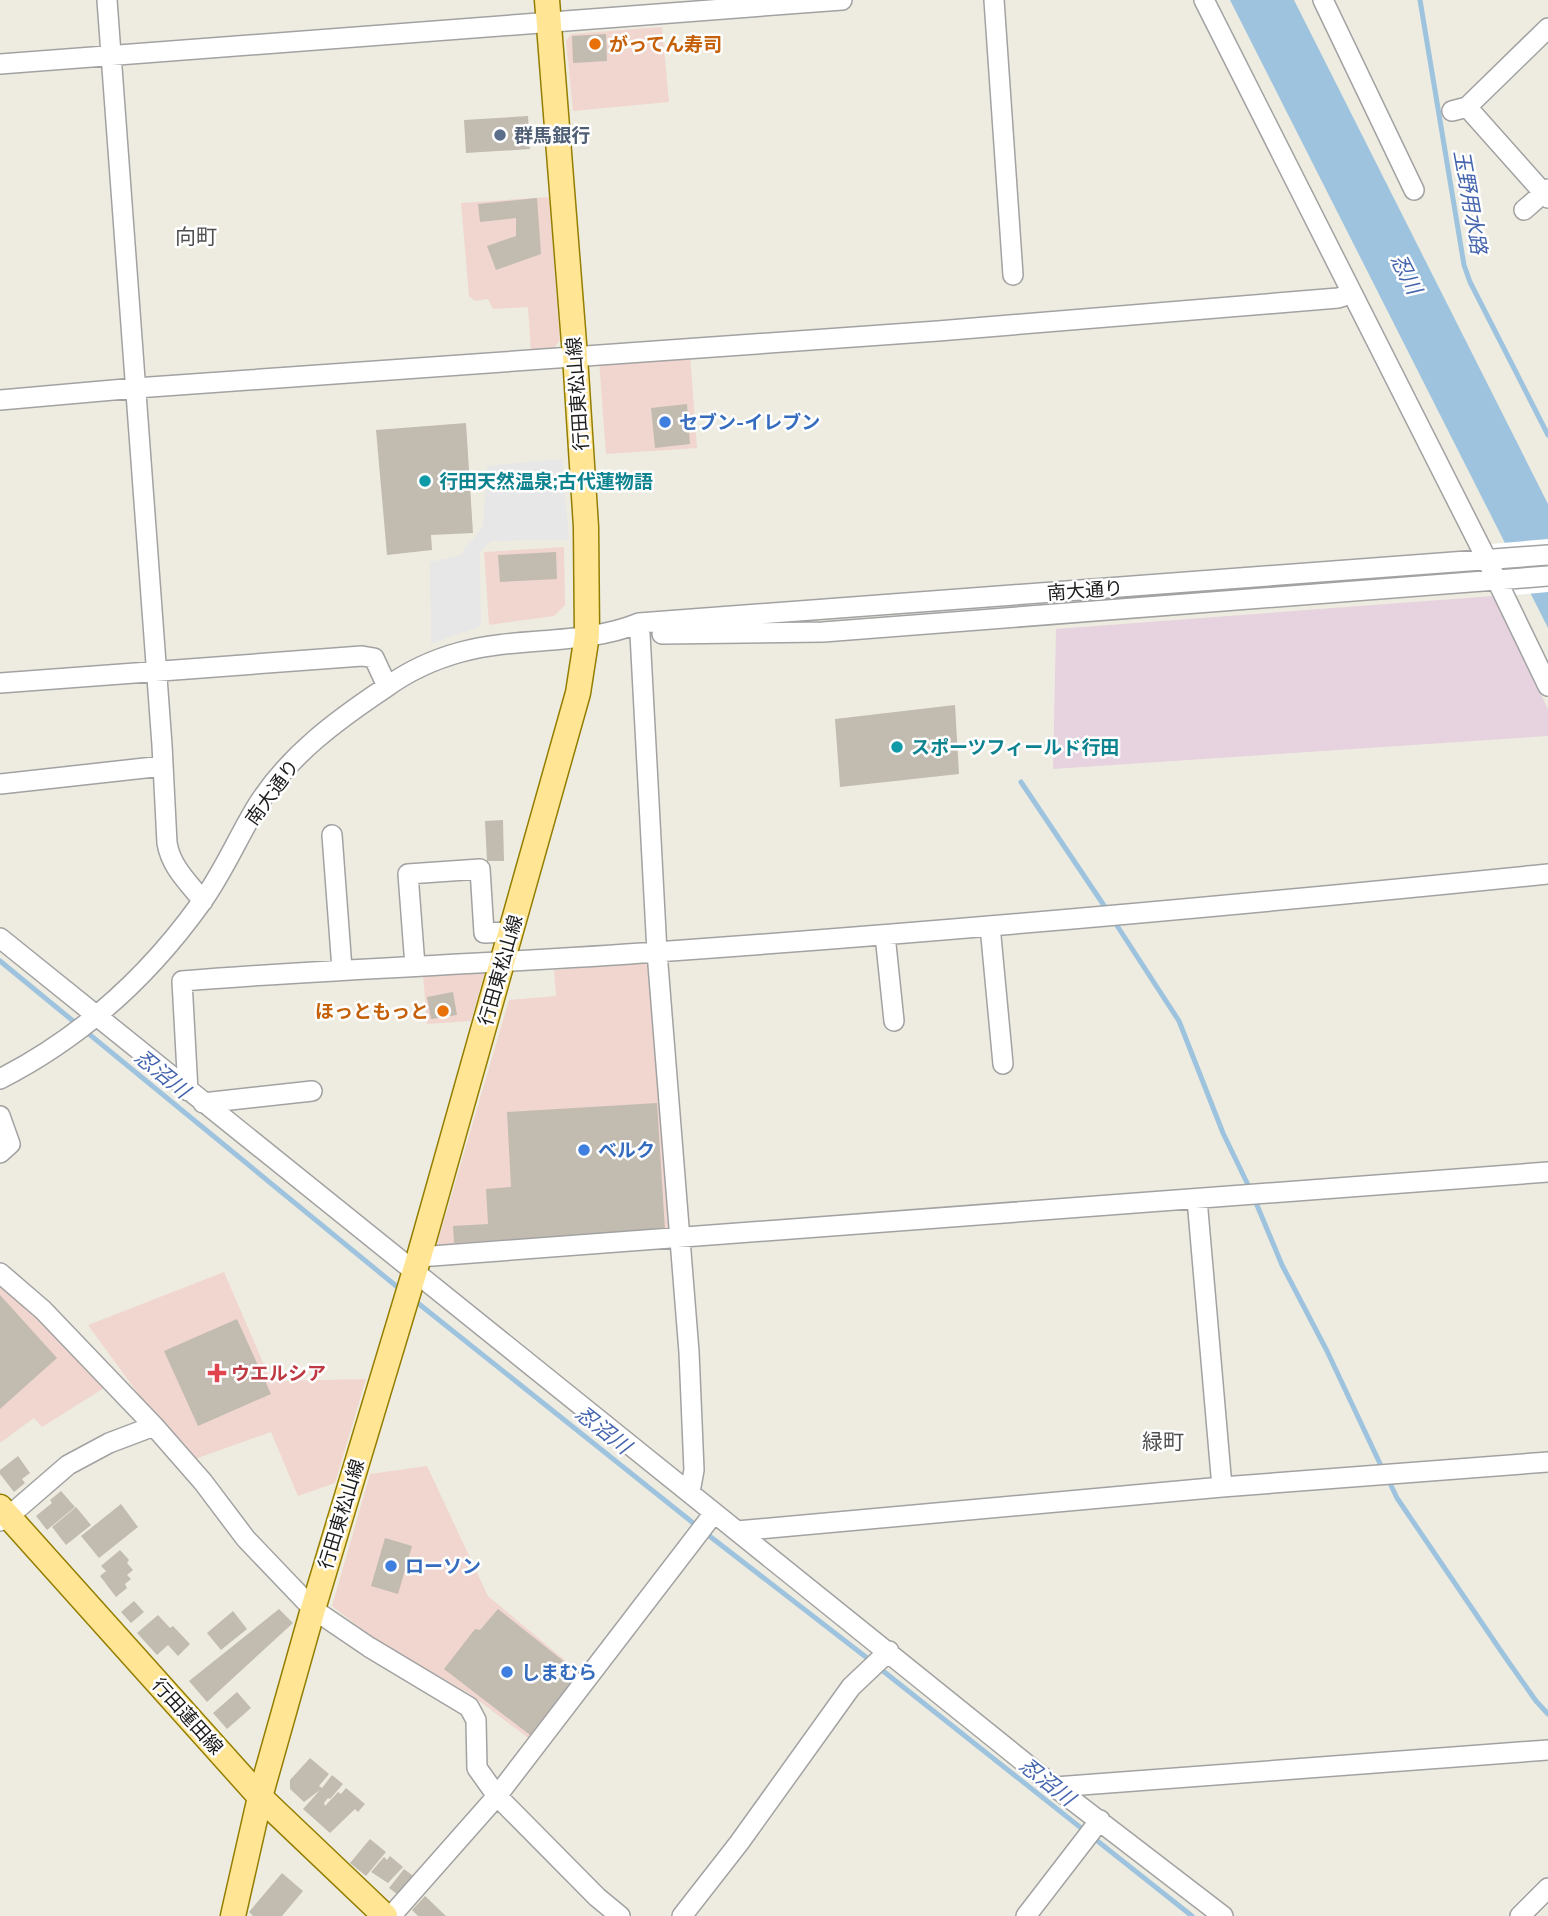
<svg xmlns="http://www.w3.org/2000/svg" width="1548" height="1916" viewBox="0 0 1548 1916" font-family="'Nunito Sans','Noto Sans JP',sans-serif">
<style>
.commercial{fill:#f0d6ce}
.industrial{fill:#e7d2df}
.parking{fill:#e7e7e7}
.water{fill:#9ec3de}
.pier{fill:#fff}
.lines{fill:none;stroke-linecap:round;stroke-linejoin:round}
.stream{stroke:#9ec3de;stroke-width:5}
.building{fill:#c2bbb0}
.minor-casing{stroke:#a2a2a2;stroke-width:22}
.major-casing{stroke:#937e00;stroke-width:27}
.minor{stroke:#fff;stroke-width:19}
.major{stroke:#ffe594;stroke-width:24}
.food-dot{fill:#e8710a;stroke:#fff;stroke-width:2.5}
.service-dot{fill:#5c6f8a;stroke:#fff;stroke-width:2.5}
.shop-dot{fill:#3f7fe0;stroke:#fff;stroke-width:2.5}
.culture-dot{fill:#0f9aa8;stroke:#fff;stroke-width:2.5}
.health-dot{fill:#e0444e;stroke:#fff;stroke-width:2.5}
.labels{text-anchor:middle;stroke-width:5;stroke-linejoin:round;paint-order:stroke}
.food-label{font-size:19px;font-weight:bold;fill:#c56008;stroke:#fff;text-anchor:start}
.service-label{font-size:19px;font-weight:bold;fill:#4e5e75;stroke:#fff;text-anchor:start}
.street-label{font-size:19px;fill:#1b1b1b;stroke:#fff}
.shop-label{font-size:19px;font-weight:bold;fill:#366cbe;stroke:#fff;text-anchor:start}
.culture-label{font-size:19px;font-weight:bold;fill:#0d838f;stroke:#fff;text-anchor:start}
.health-label{font-size:19px;font-weight:bold;fill:#be3a42;stroke:#fff;text-anchor:start}
.water-label{font-size:21px;font-style:italic;fill:#4565ae;stroke:#fff}
.neighbourhood-label{font-size:21px;fill:#4e4e4e;stroke:#fff}
</style>
<rect width="100%" height="100%" fill="#eeece0"/>
<path class="commercial" d="M662 27 669 102 573 111 566 41 571 34Z
M549 197 560 340 551 352 531 353 528 307 493 309 488 299 475 301 469 296 461 203Z
M690 354 697 448 606 454 599 361Z
M564 547 565 605 554 616 489 625 484 552Z
M643 962 651 969 672 1230 436 1248 509 1000 556 996 554 970Z
M485 971 471 1021 427 1024 423 974Z
M224 1272 271 1381 366 1379 335 1483 298 1496 271 1432 195 1459 150 1410 88 1325Z
M2 1282 109 1385 42 1427 34 1418 0 1443V1284Z
M427 1466 488 1596 585 1677 535 1743 470 1694 376 1640 332 1606 370 1474Z"/>
<path class="industrial" d="M1493 596 1548 709V736L1053 769 1056 629Z"/>
<path class="parking" d="M562 459 569 540 491 541 480 553 481 626 431 644 430 562 460 555 483 526 487 466Z"/>
<path class="water" d="M1230 0H1294L1548 504V628Z"/>
<path class="pier" d="M1548 539V592L1515 595 1491 544Z"/>
<g class="lines">
<path class="stream" d="M1420 0 1464 265 1470 282 1548 435
M1021 782 1107 910
M1114 921 1179 1021 1223 1133 1250 1189
M0 961 401 1290
M1254 1198 1282 1265 1327 1351 1383 1470
M414 1300 712 1538 871 1661
M1388 1479 1397 1498 1503 1654 1536 1701 1548 1714
M878 1667 1192 1916"/>
</g>
<path class="building" d="M606 34 607 61 573 63 572 36Z
M528 116 530 149 466 153 464 120Z
M537 198 541 254 496 270 487 246 516 236V218L480 222 478 204Z
M687 404 690 444 655 448 651 408Z
M466 423 473 533 431 535 432 550 387 555 376 430Z
M556 552 557 579 500 582 498 555Z
M955 705 959 774 840 787 835 719Z
M503 820 504 861H487L485 821Z
M453 992 457 1015 431 1019 427 997Z
M657 1103 665 1230 454 1243 453 1226 488 1224 486 1189 511 1187 507 1112Z
M0 1295 57 1358 0 1409Z
M237 1319 271 1394 198 1426 164 1351Z
M18 1456 30 1473 22 1479 25 1483 14 1492 0 1474V1470Z
M61 1491 75 1507 47 1530 36 1516 52 1503 50 1500Z
M121 1504 138 1527 99 1558 81 1536Z
M76 1507 91 1525 66 1545 52 1527Z
M385 1538 412 1546 398 1594 371 1586Z
M120 1550 129 1560 127 1563 133 1570 127 1575 131 1579 125 1584 127 1588 116 1597 100 1576 106 1571 101 1566Z
M134 1601 144 1612 131 1623 121 1612Z
M279 1609 293 1623 207 1702 189 1681Z
M498 1609 571 1667 565 1674 573 1680 530 1735 444 1669 475 1629 480 1630Z
M233 1611 247 1629 221 1650 207 1633Z
M158 1615 170 1628 173 1626 190 1644 178 1656 168 1645 157 1655 137 1633Z
M237 1692 251 1708 227 1729 213 1713Z
M310 1758 329 1774 319 1786 322 1788 332 1775 343 1784 330 1799 328 1798 324 1803 325 1806 338 1792 341 1794 346 1788 365 1804 358 1812 355 1809 330 1833 303 1809 320 1790 304 1802 290 1789V1780Z
M370 1839 386 1852 366 1876 350 1863Z
M390 1856 403 1867 388 1883 371 1872 384 1857 387 1860Z
M404 1869 416 1878 401 1897 389 1888Z
M282 1873 303 1891 282 1916H253L249 1912Z
M425 1896 446 1916H418L412 1910Z"/>
<g class="lines">
<defs>
<path id="minor" d="M107 0 162 745 167 843C171 867 188 882 203 901
M994 0 1013 275
M1204 0 1487 560 1548 686
M1323 0 1414 190
M0 64 842 0
M1467 107 1548 198
M1452 111 1467 107 1548 28
M1524 210 1548 189
M0 400 136 388 938 331 1338 298 1351 294
M640 634 657 952 689 1352 694 1470 690 1492
M662 634 823 632 1548 576
M0 683 362 656 374 658 387 686
M0 784 163 766
M332 835 342 969
M990 926 1003 1064
M885 935 894 1021
M0 938 1055 1787 1223 1916
M415 966 408 874 480 869 484 933 510 932
M0 1079C82 1037 148 977 201 903 223 873 238 837 257 806 288 756 337 720 385 688 407 672 435 659 461 652 519 636 583 646 639 623L1548 555
M188 1091 182 981C340 968 498 964 656 952 954 931 1251 904 1548 874
M203 1103 312 1091
M0 1116 10 1144 0 1153
M419 1257 1548 1172
M0 1273 43 1310 154 1426 203 1482 246 1539 313 1609 369 1647 469 1707 476 1720 477 1768 497 1796 597 1897 620 1916
M1222 1487 1548 1462
M0 1521 9 1516 68 1465 109 1443 154 1426
M737 1531 1222 1487 1197 1199
M1055 1787 1548 1750
M391 1916 497 1796 714 1513
M682 1916 739 1843 851 1687 889 1651
M1026 1916 1100 1820
M1520 1916 1548 1888"/>
<path id="major" d="M0 1507 260 1797 385 1916
M233 1916 260 1797 313 1609 419 1257 578 693 587 635 586 527 575 356 547 0"/>
</defs>
<use href="#minor" class="minor-casing"/>
<use href="#major" class="major-casing"/>
<use href="#minor" class="minor"/>
<use href="#major" class="major"/>
</g>
<g class="food-dot">
<circle cx="595" cy="44" r="7"/>
<circle cx="443" cy="1011" r="7"/>
</g>
<circle class="service-dot" cx="500" cy="135" r="7"/>
<g class="shop-dot">
<circle cx="665" cy="422" r="7"/>
<circle cx="584" cy="1150" r="7"/>
<circle cx="391" cy="1566" r="7"/>
<circle cx="507" cy="1672" r="7"/>
</g>
<g class="culture-dot">
<circle cx="425" cy="481" r="7"/>
<circle cx="897" cy="747" r="7"/>
</g>
<path class="health-dot" d="M213.5 1362.5h7v7h7v7h-7v7h-7v-7h-7v-7h7z"/>
<g class="labels">
<g class="food-label">
<text x="609" y="51">がってん寿司</text>
<text x="429" y="1018" text-anchor="end">ほっともっと</text>
</g>
<g class="service-label">
<text x="514" y="142">群馬銀行</text>
</g>
<g class="street-label">
<text transform="translate(577 394) rotate(-94)" y="7">行田東松山線</text>
<text transform="translate(1085 590) rotate(-4)" y="7">南大通り</text>
<text transform="translate(272 792) rotate(-54)" y="7">南大通り</text>
<text transform="translate(500 970) rotate(-74)" y="7">行田東松山線</text>
<text transform="translate(341 1514) rotate(-73)" y="7">行田東松山線</text>
<text transform="translate(188 1716) rotate(48)" y="7">行田蓮田線</text>
</g>
<g class="shop-label">
<text x="679" y="429">セブン-イレブン</text>
<text x="598" y="1157">ベルク</text>
<text x="405" y="1573">ローソン</text>
<text x="521" y="1679">しまむら</text>
</g>
<g class="culture-label">
<text x="439" y="488">行田天然温泉;古代蓮物語</text>
<text x="911" y="754">スポーツフィールド行田</text>
</g>
<g class="health-label">
<text x="231" y="1380">ウエルシア</text>
</g>
<g class="water-label">
<text transform="translate(1470 202) rotate(80)" y="7">玉野用水路</text>
<text transform="translate(1406 274) rotate(63)" y="7">忍川</text>
<text transform="translate(162 1074) rotate(39)" y="7">忍沼川</text>
<text transform="translate(603 1430) rotate(38)" y="7">忍沼川</text>
<text transform="translate(1047 1782) rotate(38)" y="7">忍沼川</text>
</g>
<g class="neighbourhood-label">
<text x="196" y="244">向町</text>
<text x="1163" y="1449">緑町</text>
</g>
</g>
</svg>
